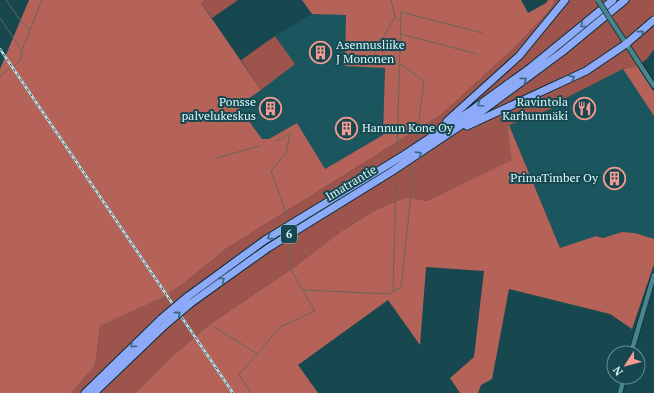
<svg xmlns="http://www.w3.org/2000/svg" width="654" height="393" viewBox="0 0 654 393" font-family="'PT Serif',serif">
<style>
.built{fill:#1b565e}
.green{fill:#9d544c}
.forest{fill:#b56259}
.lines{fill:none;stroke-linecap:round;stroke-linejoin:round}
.stream{stroke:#676858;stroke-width:1}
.tertiary-casing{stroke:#0a2c31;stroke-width:6}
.motorway-casing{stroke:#0a2c31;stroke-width:9}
.tertiary{stroke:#47868e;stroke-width:4.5}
.motorway{stroke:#8caaf7;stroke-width:7}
.rail-casing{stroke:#bcdee3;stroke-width:2.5}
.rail{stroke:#17484f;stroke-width:1;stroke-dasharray:3;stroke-linecap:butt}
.tertiary-bridge-casing{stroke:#0a2c31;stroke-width:6;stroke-linecap:butt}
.motorway-bridge-casing{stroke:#0a2c31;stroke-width:9;stroke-linecap:butt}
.tertiary-bridge{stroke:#47868e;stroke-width:4.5}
.motorway-bridge{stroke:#8caaf7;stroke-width:7}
.oneway{stroke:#3a6581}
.labels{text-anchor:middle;stroke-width:4;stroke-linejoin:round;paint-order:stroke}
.shield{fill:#17484f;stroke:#9fc3c9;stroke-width:1}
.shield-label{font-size:11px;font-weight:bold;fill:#d9f8fd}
.poi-label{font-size:12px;fill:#d9f8fd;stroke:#17484f;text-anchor:end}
.street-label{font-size:12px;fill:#d9f8fd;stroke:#17484f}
</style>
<rect width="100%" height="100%" fill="#17484f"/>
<path class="built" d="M312 14 346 15 385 67 383 135 325 169 297 123 269 139H262L238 106 261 90 290 58 275 36Z
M623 69 654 116V239L635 233 622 232 602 238 596 236 560 248 509 125 551 109 562 100Z"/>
<path class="green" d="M205 0H238L212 18 201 3Z
M555 0H654V49L647 59 637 66 623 69 562 100 551 109 507 126 513 160 427 201 407 197 377 209 340 232 293 268 209 325 168 360 135 393H71L95 366 100 326 160 299 183 284 227 248 442 114 515 47 551 9Z
M275 36 295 64 261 90 241 60Z"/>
<path class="forest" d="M29 0H205L201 3 261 90 238 106 262 139H269L297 123 325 169 383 135 385 68 345 66 346 15 312 14 302 0H521L528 13 546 3 548 0H555L551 9 515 47 442 114 227 248 183 284 160 299 100 326 95 366 71 393H0V69Z
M637 66 654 92V116L623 69Z
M509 125 560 248 596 236 603 238 622 232 635 233 654 239V264L632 329 610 314 509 289 492 379 481 385 478 393H460L450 378 474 357 484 271 426 267 420 345 388 300 298 365 318 393H135L168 360 209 325 293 268 340 232 377 209 407 197 427 201 512 160 507 126Z"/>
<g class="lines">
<path class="stream" d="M6 0 22 23 30 29
M391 0 395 17 400 21
M0 18 21 49
M401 34 477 54
M370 61 395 17
M400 64 424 81 416 143
M14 66 20 61 22 50 42 0
M0 76 9 69
M275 142 289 134
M397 152 401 12 482 33
M216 158 260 146
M287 215 271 171 286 153 290 134
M304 290 389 294 393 291 401 288 413 175 411 165
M393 290 396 183
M214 327 256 353
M251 393 239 375 280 327 315 311 291 270 288 240"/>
<defs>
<path id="tertiary" d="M614 25 654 86
M631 353 654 275
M620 393 624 377"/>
<path id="motorway" d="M447 121 519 56 565 0
M467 126 586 71 626 44 654 20
M187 297 265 240 404 155 469 112 530 68 613 0
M191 303 268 248 391 172 481 112 562 52 625 0
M85 393 161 319
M94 393 165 325"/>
</defs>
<use href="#tertiary" class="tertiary-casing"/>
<use href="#motorway" class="motorway-casing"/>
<use href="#tertiary" class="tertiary"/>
<use href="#motorway" class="motorway"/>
<defs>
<path id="rail" d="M0 49 233 393"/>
</defs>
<use href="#rail" class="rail-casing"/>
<use href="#rail" class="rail"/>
<defs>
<path id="tertiary-bridge" d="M598 0 614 25"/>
<path id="motorway-bridge" d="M161 319 187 297
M165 325 191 303"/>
</defs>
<use href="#tertiary-bridge" class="tertiary-bridge-casing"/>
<use href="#motorway-bridge" class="motorway-bridge-casing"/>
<use href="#tertiary-bridge" class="tertiary-bridge"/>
<use href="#motorway-bridge" class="motorway-bridge"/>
</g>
<defs><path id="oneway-chevron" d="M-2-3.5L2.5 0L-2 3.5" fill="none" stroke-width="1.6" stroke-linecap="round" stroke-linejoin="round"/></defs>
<g class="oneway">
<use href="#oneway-chevron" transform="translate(583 25) rotate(141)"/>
<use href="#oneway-chevron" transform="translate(641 33) rotate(-40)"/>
<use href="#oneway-chevron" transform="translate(572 78) rotate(-26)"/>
<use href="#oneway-chevron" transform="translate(524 80) rotate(-37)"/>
<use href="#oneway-chevron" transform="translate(480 104) rotate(145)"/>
<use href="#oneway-chevron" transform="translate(419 154) rotate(-32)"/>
<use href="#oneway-chevron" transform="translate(270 237) rotate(147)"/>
<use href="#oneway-chevron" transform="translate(222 280) rotate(-37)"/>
<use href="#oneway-chevron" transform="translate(178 314) rotate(-40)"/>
<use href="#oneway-chevron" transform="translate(133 345) rotate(137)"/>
</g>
<defs>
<symbol id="building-ring" viewBox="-11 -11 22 22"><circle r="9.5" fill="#17484f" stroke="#f59c92" stroke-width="1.5"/><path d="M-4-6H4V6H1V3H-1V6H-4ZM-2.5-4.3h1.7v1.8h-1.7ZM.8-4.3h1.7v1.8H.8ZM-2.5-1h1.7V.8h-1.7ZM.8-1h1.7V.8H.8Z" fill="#f59c92"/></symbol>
<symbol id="restaurant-ring" viewBox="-11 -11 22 22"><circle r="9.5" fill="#17484f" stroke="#f59c92" stroke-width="1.5"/><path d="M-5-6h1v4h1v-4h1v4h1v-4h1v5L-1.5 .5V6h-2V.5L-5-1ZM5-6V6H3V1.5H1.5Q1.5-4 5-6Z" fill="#f59c92"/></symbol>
</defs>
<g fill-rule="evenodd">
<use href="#building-ring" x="308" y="40" width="25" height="25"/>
<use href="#building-ring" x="258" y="96" width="25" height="25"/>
<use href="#restaurant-ring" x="572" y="96" width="25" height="25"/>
<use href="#building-ring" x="334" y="116" width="25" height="25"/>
<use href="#building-ring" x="602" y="166" width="25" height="25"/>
</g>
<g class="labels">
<rect class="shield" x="281" y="225" width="16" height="18" rx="3"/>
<g class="shield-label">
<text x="289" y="238">6</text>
</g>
<g class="poi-label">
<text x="336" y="49" text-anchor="start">Asennusliike<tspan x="336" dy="14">J Mononen</tspan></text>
<text x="256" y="106">Ponsse<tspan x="256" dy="14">palvelukeskus</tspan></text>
<text x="568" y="106">Ravintola<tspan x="568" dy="14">Karhunmäki</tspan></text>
<text x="362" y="132" text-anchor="start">Hannun Kone Oy</text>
<text x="598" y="182">PrimaTimber Oy</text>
</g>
<g class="street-label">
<text transform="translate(351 183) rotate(-31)" y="4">Imatrantie</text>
</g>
</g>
<g transform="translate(626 365) rotate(234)"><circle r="19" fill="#17484f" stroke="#658e95"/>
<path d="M0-3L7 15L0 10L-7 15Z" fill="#f59c92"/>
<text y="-6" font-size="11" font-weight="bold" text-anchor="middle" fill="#d9f8fd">N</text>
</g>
</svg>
